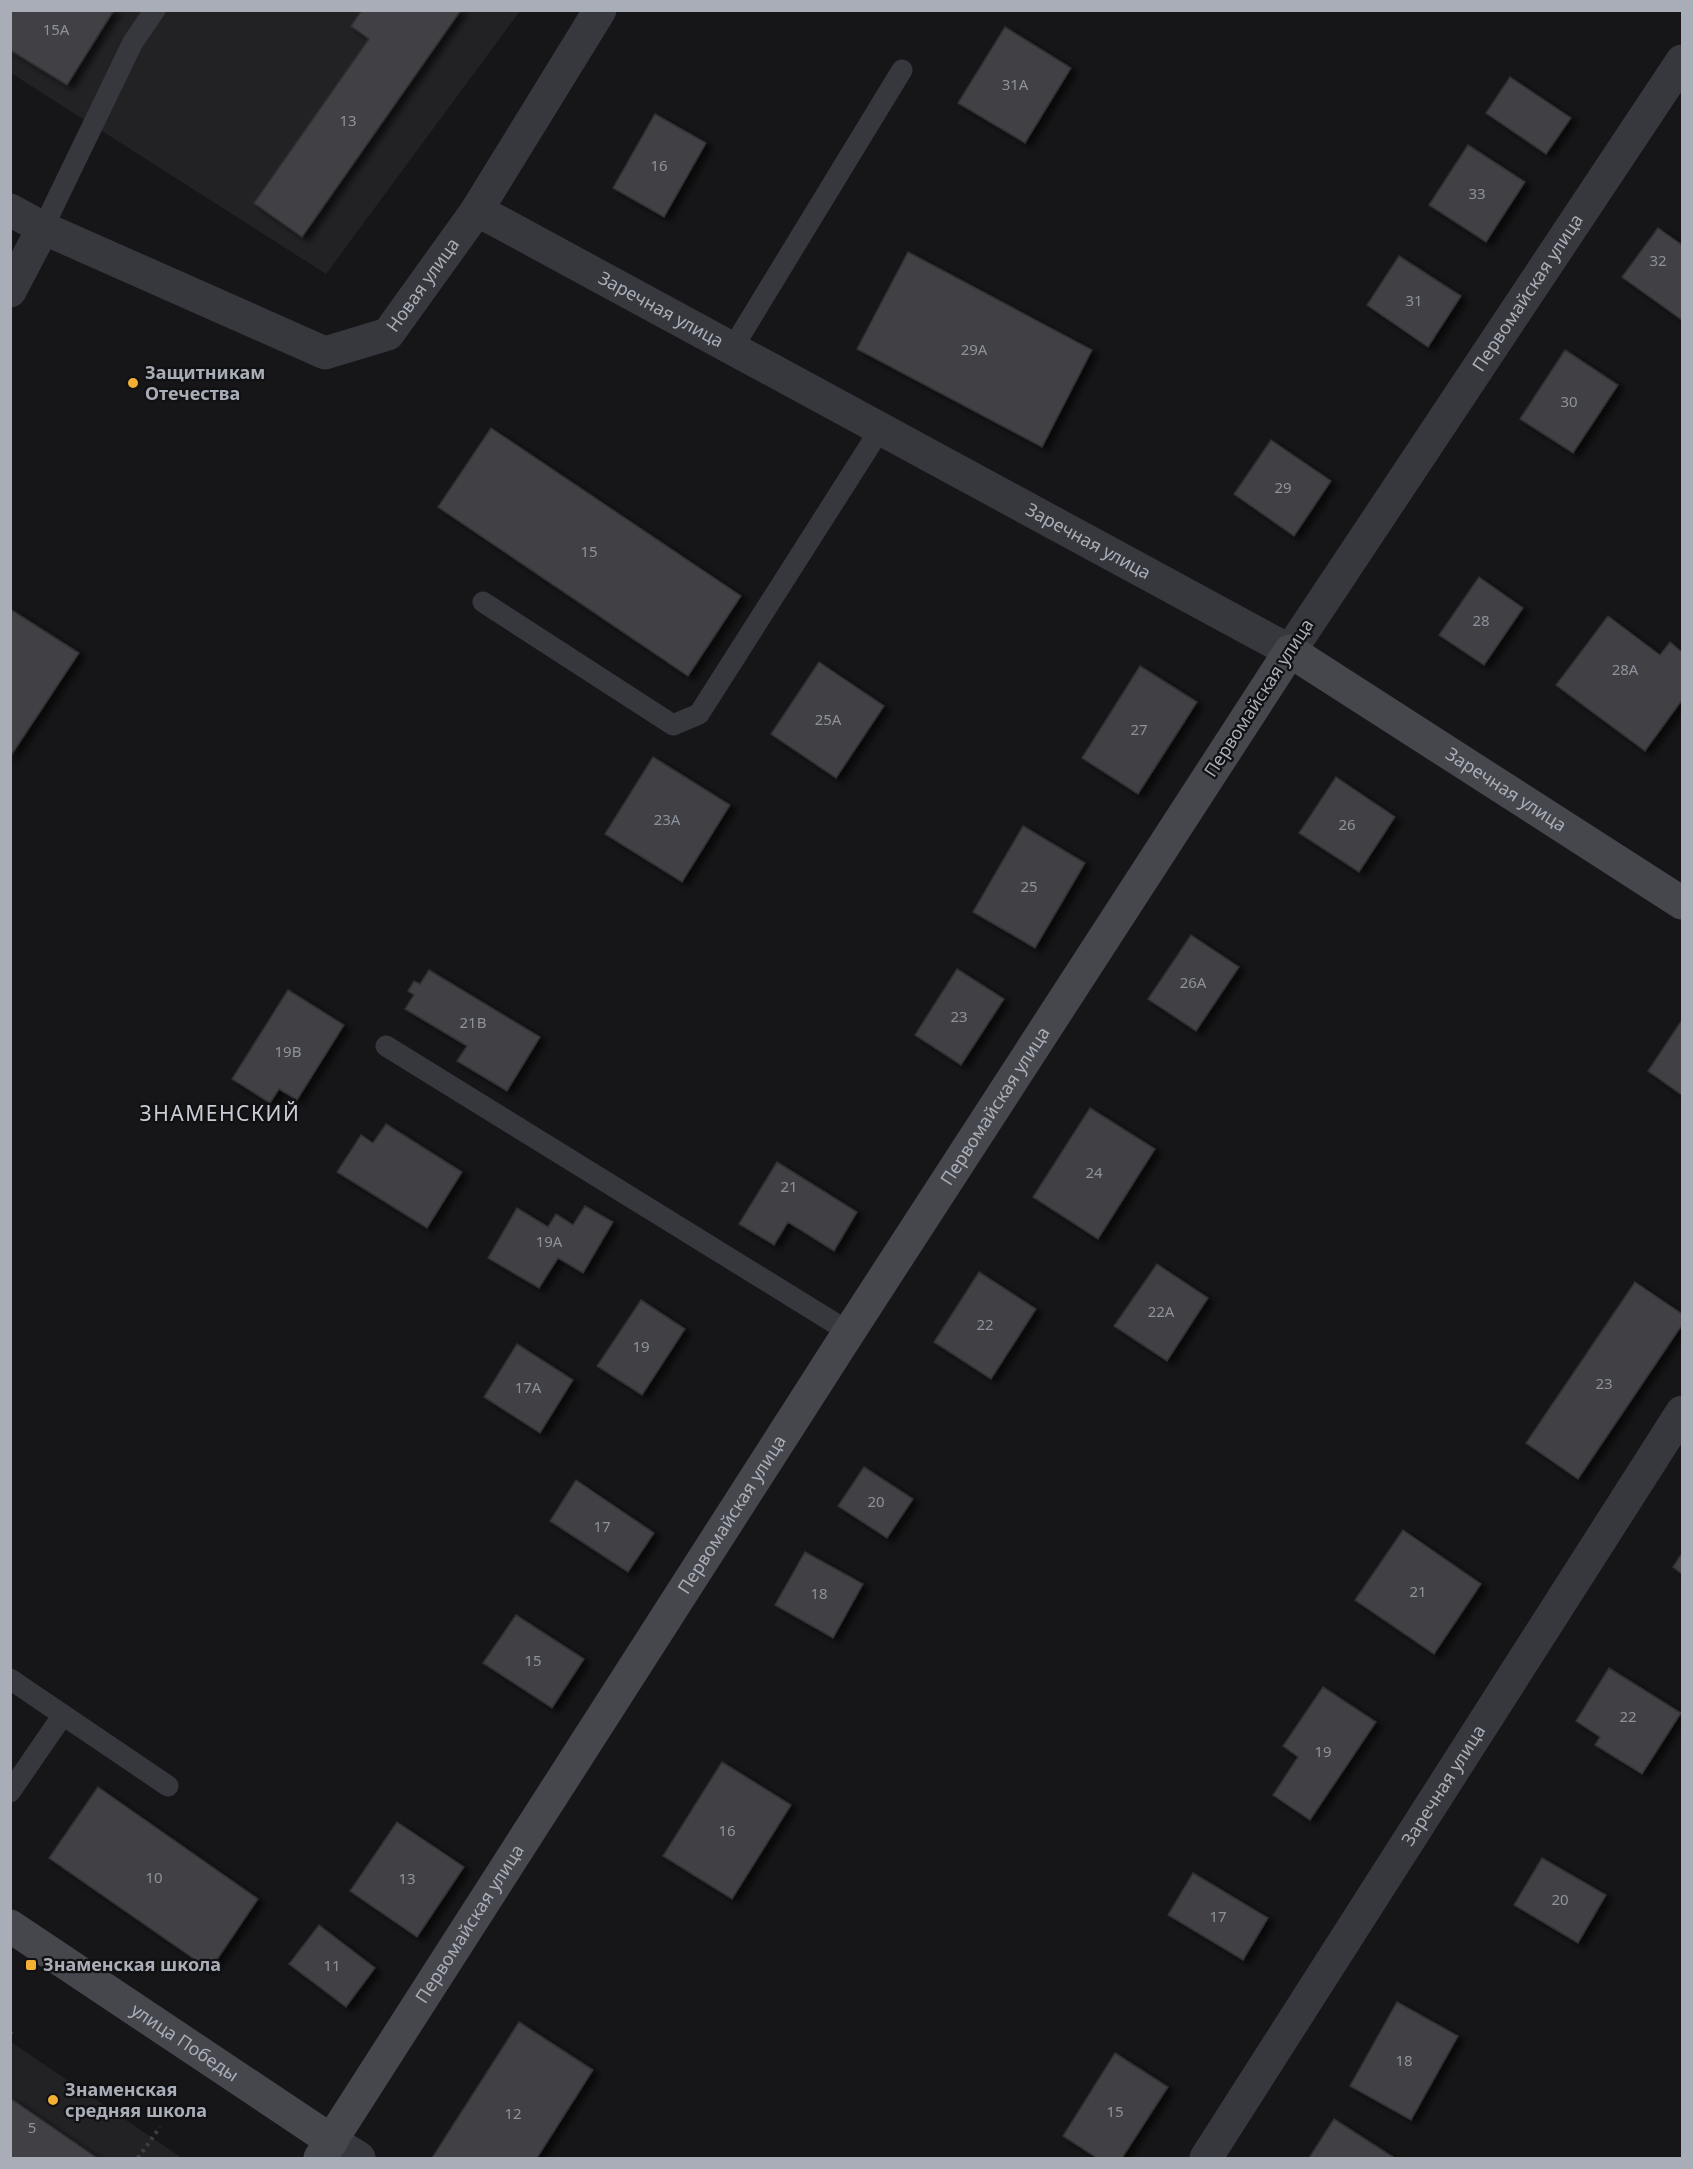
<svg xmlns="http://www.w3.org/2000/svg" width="1693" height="2169" viewBox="0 0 1693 2169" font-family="'Noto Sans',sans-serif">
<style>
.built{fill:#222225}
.building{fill:#404145;stroke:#303034;stroke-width:1.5;filter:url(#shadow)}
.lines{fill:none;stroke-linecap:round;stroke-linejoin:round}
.path{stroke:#3d3f44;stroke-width:4;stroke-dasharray:3 4.5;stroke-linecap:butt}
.service{stroke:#37383d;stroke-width:21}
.minor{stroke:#37383d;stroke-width:33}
.tertiary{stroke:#37383d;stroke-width:33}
.secondary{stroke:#45474d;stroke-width:33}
.poi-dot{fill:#f2b134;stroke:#111113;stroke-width:2}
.labels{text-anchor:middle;stroke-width:4.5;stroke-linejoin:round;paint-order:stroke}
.number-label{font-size:15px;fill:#8e929b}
.street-label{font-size:18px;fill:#a8adb8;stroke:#111113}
.poi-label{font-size:18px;font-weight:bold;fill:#a8adb8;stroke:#111113;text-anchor:start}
.quarter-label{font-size:21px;letter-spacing:1.5px;fill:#c9ccd4;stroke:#111113}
</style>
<defs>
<filter id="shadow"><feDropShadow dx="6" dy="4" stdDeviation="3" flood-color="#0009"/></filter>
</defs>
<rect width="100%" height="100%" fill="#161618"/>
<path class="built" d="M10 11H520L326 274 11 73Z
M11 2042 182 2158H11Z"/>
<path class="building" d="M114 10 67 85 10 50 11 10Z
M362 10H461L302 237 254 203 369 39 351 26Z
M1005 27 1071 68 1025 143 958 103Z
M1510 77 1571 118 1546 154 1486 113Z
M655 114 706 143 664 217 613 188Z
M1468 145 1525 182 1486 242 1429 205Z
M1658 228 1682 245V320L1622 277Z
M908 252 1092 350 1042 447 857 349Z
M1399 256 1461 296 1428 347 1367 305Z
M1565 350 1618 385 1573 453 1520 419Z
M491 428 741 596 688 676 438 507Z
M1271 440 1331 481 1294 536 1234 494Z
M1479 577 1523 608 1484 665 1439 635Z
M10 609 79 653 10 757Z
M1608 616 1660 655 1670 642 1682 652V700L1645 751 1556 685Z
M819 662 884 706 836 778 771 734Z
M1140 666 1197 702 1138 794 1082 758Z
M653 757 730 805 682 882 605 834Z
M1336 777 1395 817 1359 872 1299 833Z
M1023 826 1085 863 1035 948 973 912Z
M1191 935 1239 967 1196 1031 1148 999Z
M957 969 1004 999 961 1065 915 1035Z
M429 970 540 1037 507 1091 457 1061 467 1046 405 1009 414 995 408 991 414 981 420 984Z
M288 990 344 1025 297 1100 279 1089 270 1103 232 1079Z
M1682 1020V1095L1648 1071Z
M1090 1108 1155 1149 1098 1239 1033 1197Z
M386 1124 462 1172 427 1228 337 1172 361 1135 373 1143Z
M777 1162 857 1212 834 1251 788 1222 774 1245 739 1224Z
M585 1206 613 1222 583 1273 558 1258 539 1288 488 1258 517 1208 548 1227 556 1214 573 1225Z
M1157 1264 1208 1298 1167 1361 1114 1326Z
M979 1272 1036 1309 991 1379 934 1342Z
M1635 1282 1682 1314V1325L1578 1479 1526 1443Z
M641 1300 685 1329 642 1395 597 1366Z
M517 1344 573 1380 540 1433 484 1397Z
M864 1467 913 1499 887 1538 838 1506Z
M576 1480 654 1533 628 1572 550 1521Z
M1403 1530 1481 1584 1434 1654 1355 1600Z
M805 1552 863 1584 833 1638 775 1605Z
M1682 1553V1574L1673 1567Z
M516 1615 584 1659 552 1708 483 1663Z
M1609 1668 1681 1713 1642 1774 1595 1745 1600 1737 1576 1721Z
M1323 1687 1376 1722 1310 1820 1273 1795 1298 1757 1283 1746Z
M722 1762 791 1805 732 1899 663 1856Z
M98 1787 258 1899 210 1970 49 1858Z
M397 1822 464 1867 417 1937 350 1891Z
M1542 1858 1606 1895 1578 1943 1514 1905Z
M1193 1873 1268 1918 1243 1960 1168 1915Z
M319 1925 375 1968 346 2007 289 1964Z
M1397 2002 1458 2036 1411 2120 1350 2086Z
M519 2022 593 2070 537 2158H432Z
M1115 2053 1168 2087 1122 2158H1097L1063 2136Z
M10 2098 97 2158H10Z
M1334 2119 1393 2157 1392 2158H1309Z"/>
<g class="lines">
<path class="path" d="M10 2034 14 2028
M138 2158 160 2127"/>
<path class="service" d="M43 228 133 42 155 10
M732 349 902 70
M483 602 673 725 699 714 881 428
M386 1046 849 1332
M10 1679 168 1786
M10 1792 63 1715"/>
<g class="minor">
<path id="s1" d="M10 210 43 228 325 353 388 334 477 210"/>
<path d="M10 291 43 228"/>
<path id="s2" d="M1290 651 1682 61"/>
<path d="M332 2141 359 2158"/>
<path id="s3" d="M1206 2158 1682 1412"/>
</g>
<path class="tertiary" id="s4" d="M600 10 477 210 1290 651"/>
<g class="secondary">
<path id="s5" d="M10 1926 332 2141"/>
<path id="s6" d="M320 2158 849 1332 1290 651 1682 903"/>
</g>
</g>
<g class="poi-dot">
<circle cx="133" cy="383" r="6"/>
<rect x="25" y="1959" width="12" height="12" rx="3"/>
<circle cx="53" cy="2100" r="6"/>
</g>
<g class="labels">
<g class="number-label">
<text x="56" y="35">15А</text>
<text x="1015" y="90">31А</text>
<text x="348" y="126">13</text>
<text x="659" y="171">16</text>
<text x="1477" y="199">33</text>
<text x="1658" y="266">32</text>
<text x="1414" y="306">31</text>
<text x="974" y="355">29А</text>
<text x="1569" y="407">30</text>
<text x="1283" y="493">29</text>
<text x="589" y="557">15</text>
<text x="1481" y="626">28</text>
<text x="1625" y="675">28А</text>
<text x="828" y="725">25А</text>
<text x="1139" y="735">27</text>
<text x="667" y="825">23А</text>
<text x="1347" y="830">26</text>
<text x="1029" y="892">25</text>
<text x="1193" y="988">26А</text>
<text x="959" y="1022">23</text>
<text x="473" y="1028">21В</text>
<text x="288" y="1057">19В</text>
<text x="1094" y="1178">24</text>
<text x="789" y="1192">21</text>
<text x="549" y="1247">19А</text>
<text x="1161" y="1317">22А</text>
<text x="985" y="1330">22</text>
<text x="641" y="1352">19</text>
<text x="1604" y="1389">23</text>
<text x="528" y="1393">17А</text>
<text x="876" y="1507">20</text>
<text x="602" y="1532">17</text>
<text x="1418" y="1597">21</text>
<text x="819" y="1599">18</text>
<text x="533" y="1666">15</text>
<text x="1628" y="1722">22</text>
<text x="1323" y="1757">19</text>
<text x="727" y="1836">16</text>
<text x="154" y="1883">10</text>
<text x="407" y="1884">13</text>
<text x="1560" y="1905">20</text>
<text x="1218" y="1922">17</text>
<text x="332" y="1971">11</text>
<text x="1404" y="2066">18</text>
<text x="1115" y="2117">15</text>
<text x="513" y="2119">12</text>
<text x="32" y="2133">5</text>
</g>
<g class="street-label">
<text dy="6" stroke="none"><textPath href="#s1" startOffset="472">Новая улица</textPath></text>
<text dy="6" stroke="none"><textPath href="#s2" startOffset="430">Первомайская улица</textPath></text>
<text dy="6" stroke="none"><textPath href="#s4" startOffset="444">Заречная улица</textPath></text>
<text dy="6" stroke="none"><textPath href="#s4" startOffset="930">Заречная улица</textPath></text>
<text transform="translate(1259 698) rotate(-57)" y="6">Первомайская улица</text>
<text dy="6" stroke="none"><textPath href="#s6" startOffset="2049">Заречная улица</textPath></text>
<text dy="6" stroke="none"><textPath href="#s6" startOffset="1250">Первомайская улица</textPath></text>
<text dy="6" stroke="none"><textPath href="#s6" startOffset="764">Первомайская улица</textPath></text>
<text dy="6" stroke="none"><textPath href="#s3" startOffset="442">Заречная улица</textPath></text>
<text dy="6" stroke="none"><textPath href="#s6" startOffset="278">Первомайская улица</textPath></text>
<text dy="6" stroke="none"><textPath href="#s5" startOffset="210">улица Победы</textPath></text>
</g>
<g class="poi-label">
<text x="145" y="379">Защитникам<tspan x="145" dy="21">Отечества</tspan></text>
<text x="43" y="1971">Знаменская школа</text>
<text x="65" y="2096">Знаменская<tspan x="65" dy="21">средняя школа</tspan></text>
</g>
<g class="quarter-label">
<text x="220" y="1121">ЗНАМЕНСКИЙ</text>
</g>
</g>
<rect width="1693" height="2169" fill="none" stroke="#a8adb8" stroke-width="24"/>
</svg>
